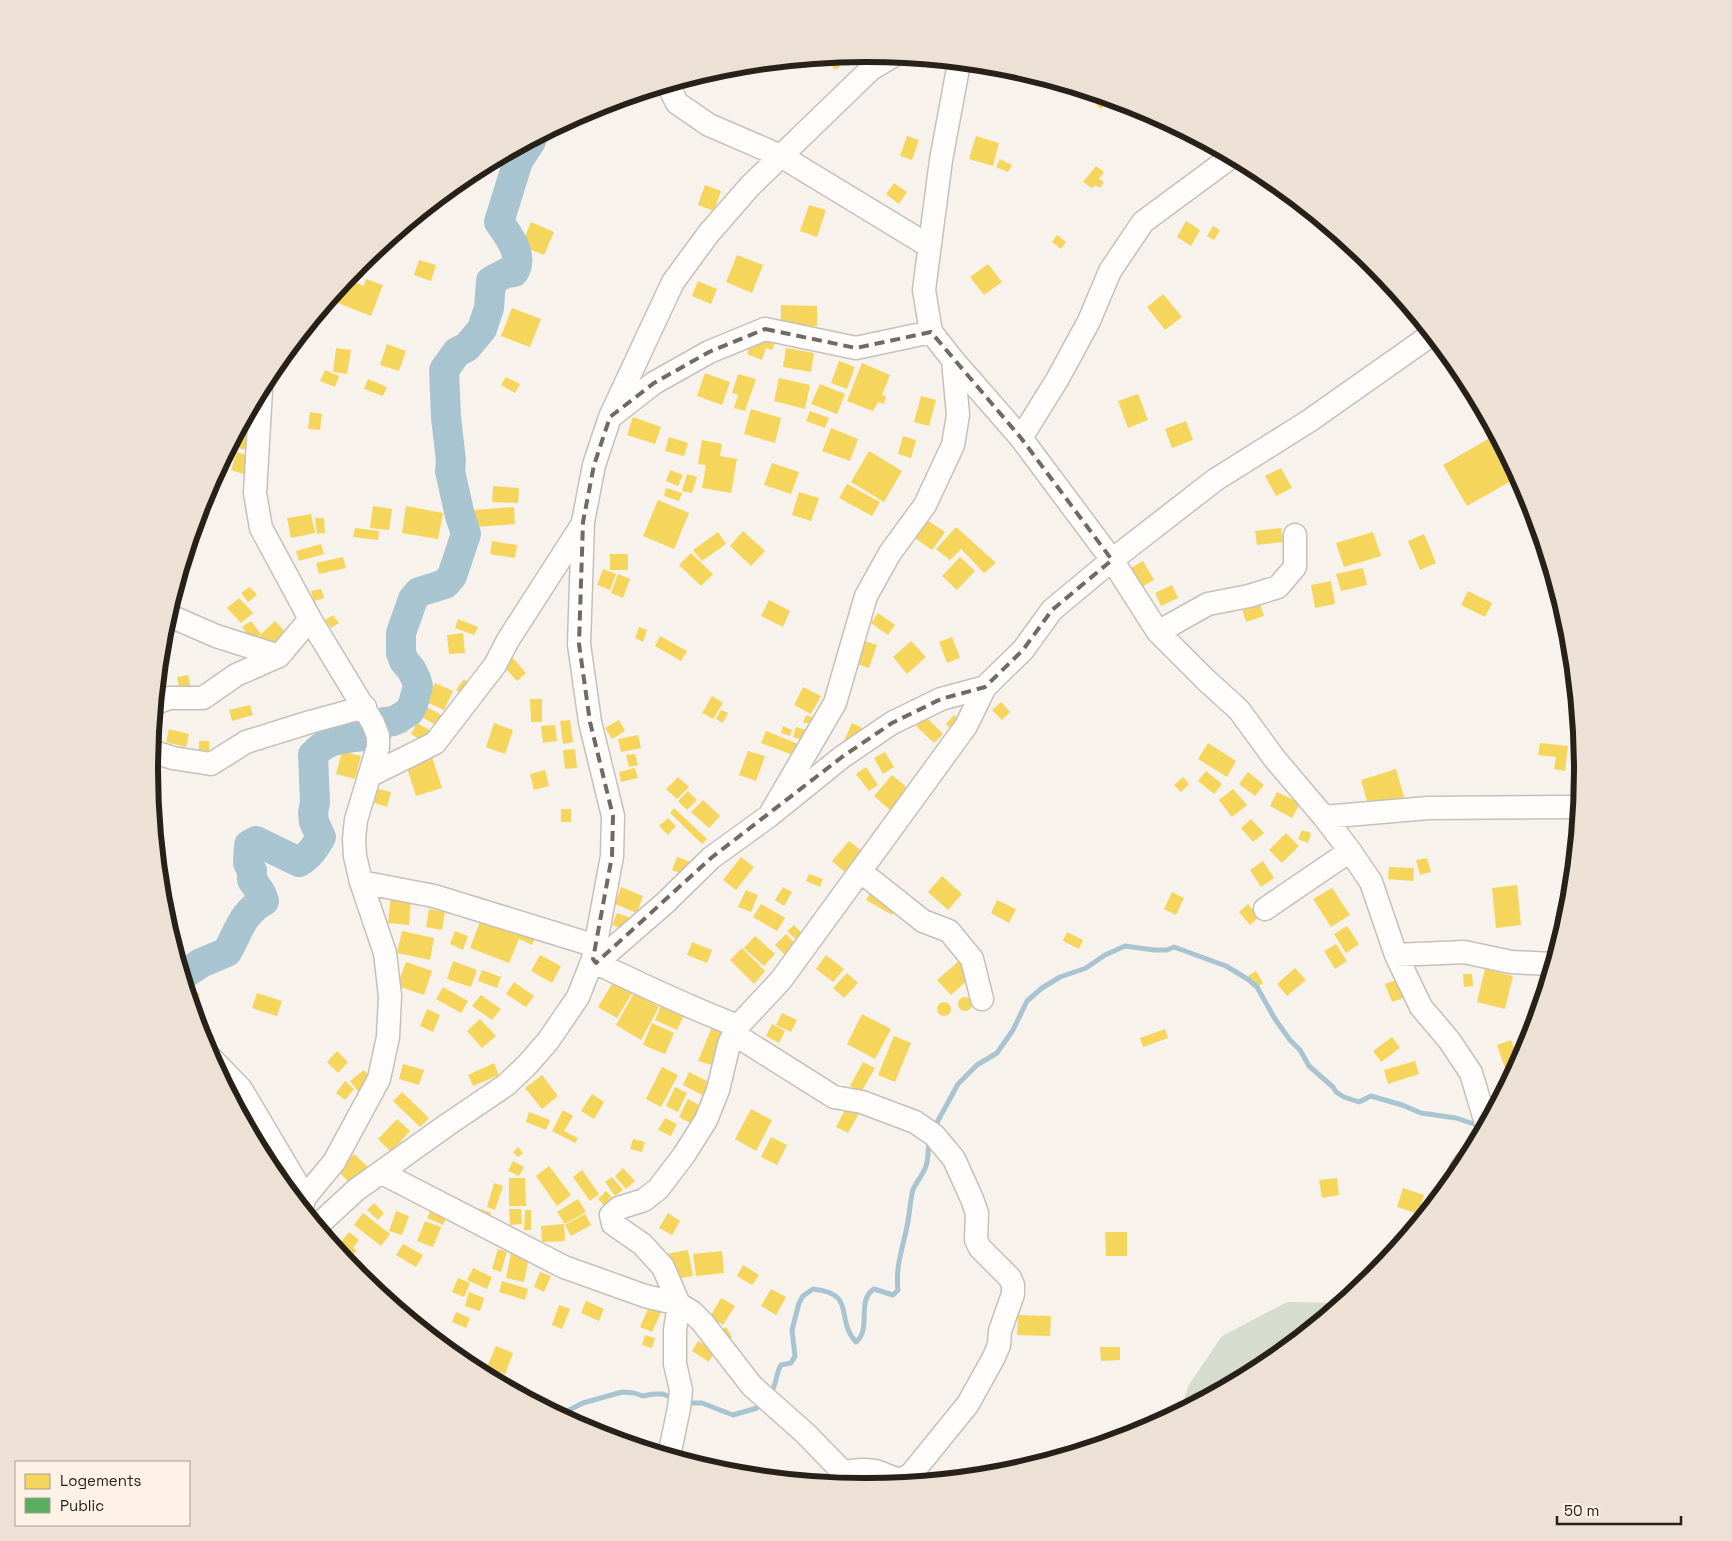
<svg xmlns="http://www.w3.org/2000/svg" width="1732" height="1541" viewBox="0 0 1732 1541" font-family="'Space Grotesk',sans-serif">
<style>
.green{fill:#d6ddce}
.homes{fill:#f6d55c}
.public{fill:#5aae61}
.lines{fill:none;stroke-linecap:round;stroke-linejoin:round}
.stream{stroke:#a9c4d1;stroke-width:5}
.river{stroke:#a9c4d1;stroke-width:30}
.minor-casing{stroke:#c6c0ba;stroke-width:25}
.minor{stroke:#fefdfc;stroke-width:22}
.marked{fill:none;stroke:#716a64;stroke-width:4;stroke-dasharray:10 6;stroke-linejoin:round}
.rim{fill:none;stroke:#28211a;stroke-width:6}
</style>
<rect width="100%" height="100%" fill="#f8f2ec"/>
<path class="green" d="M1287 1302 1341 1303 1264 1367 1181 1411 1188 1386 1222 1336Z"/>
<path class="homes" d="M855 55 835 70 826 58 851 55Z
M1097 95 1109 99 1101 109 1092 101Z
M907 136 919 140 912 160 900 156Z
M976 136 999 143 993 166 969 159Z
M1000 159 1012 165 1008 172 996 167Z
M1096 166 1104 172 1099 179 1104 182 1100 188 1095 185 1092 188 1083 182Z
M894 183 907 192 899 204 886 194Z
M705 185 721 191 714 211 698 205Z
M809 205 826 210 817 237 800 231Z
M1186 221 1200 230 1191 246 1177 237Z
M531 222 554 232 544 255 521 246Z
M1213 226 1220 230 1214 240 1207 236Z
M404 227 398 241 391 238V237Z
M1057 235 1066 242 1061 249 1052 242Z
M737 255 763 265 752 293 726 282Z
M419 260 436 265 431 281 414 275Z
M988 264 1002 282 984 295 970 277Z
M351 273 354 274 352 281 364 286 366 279 383 285 371 316 330 300Z
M698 281 717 289 711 304 692 296Z
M1163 294 1182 317 1165 330 1147 307Z
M781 305 817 306V326H781Z
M512 308 541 319 530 347 501 336Z
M754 337H777L772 350 766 348 762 360 747 354Z
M387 344 406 351 399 371 380 365Z
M336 348 351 350 347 374 333 372Z
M786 348 814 353 811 372 783 367Z
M839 361 855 367 847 389 831 383Z
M862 363 890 375 882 395 886 396 884 404 878 402 873 411 847 401Z
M325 370 339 376 335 387 320 381Z
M705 373 730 382 722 405 697 396Z
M738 374 756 379 745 411 734 408 738 395 732 393Z
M506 377 520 384 515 393 501 385Z
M779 378 810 385 805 409 774 401Z
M368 379 387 387 383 396 364 389Z
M820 384 845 394 837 414 811 404Z
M1138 394 1148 420 1128 428 1118 401Z
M921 396 936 400 929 426 914 422Z
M751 409 781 418 775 443 744 434Z
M810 411 829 418 825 428 806 421Z
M310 412 322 414 320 430 308 429Z
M633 417 661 427 655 444 627 435Z
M1186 421 1193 440 1172 448 1165 429Z
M242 425 252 428 244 450 231 445Z
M831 428 858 439 850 461 822 451Z
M1495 435 1518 477 1467 506 1443 465Z
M903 436 916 440 911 458 898 454Z
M669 437 688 443 684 456 665 451Z
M702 440 722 444 720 456 737 459 731 493 702 488 706 465 698 464Z
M869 451 902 471 884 502 851 482Z
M237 452 253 457 247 475 231 470Z
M772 463 799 472 791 494 764 485Z
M1281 468 1292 488 1276 496 1265 476Z
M670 470 683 475 678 486 666 481Z
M687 474 697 477 692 493 682 491Z
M847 484 880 502 872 516 839 498Z
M493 486 519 488 518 503 492 502Z
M666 488 682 493 679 501 664 496Z
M799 492 819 498 811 521 792 515Z
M658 500 689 513 674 549 643 536Z
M373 506 392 509 389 530 370 528Z
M406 506 443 513 438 539 402 533Z
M514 507 515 524 475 527 473 510Z
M311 514 315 533 291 538 287 518Z
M315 518H324L325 533 317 534Z
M927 520 945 532 932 550 915 538Z
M956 527 996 563 984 573 961 549 950 560 936 549Z
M355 528 379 531 378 540 353 537Z
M1281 528 1283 542 1257 545 1255 531Z
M743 531 765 551 751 566 730 546Z
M718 532 726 544 702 561 693 550Z
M1373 532 1381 556 1344 567 1336 543Z
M1424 534 1436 563 1420 570 1408 541Z
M492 541 517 545 515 558 490 554Z
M321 544 324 554 299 561 296 551Z
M691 553 713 574 701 586 679 565Z
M610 554H628V570H610Z
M343 557 346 568 319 574 316 563Z
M960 557 975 571 957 590 942 576Z
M1143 561 1154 580 1140 588 1129 569Z
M1363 568 1367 585 1341 591 1336 574Z
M603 569 616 574 610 590 597 585Z
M618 574 630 579 623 598 611 593Z
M1331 581 1335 604 1315 608 1311 585Z
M1172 585 1178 598 1161 606 1155 593Z
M250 587 257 595 248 602 241 593Z
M321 589 324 598 314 601 311 591Z
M1468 591 1492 603 1485 617 1461 605Z
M239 598 253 613 241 623 227 608Z
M769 600 790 611 783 627 761 616Z
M1260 604 1264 616 1246 622 1242 609Z
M878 613 895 625 888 635 871 623Z
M333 615 339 623 331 628 325 620Z
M458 619 478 627 474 635 455 628Z
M251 621 261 634 252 640 242 627Z
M275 621 288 635 271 650 259 636Z
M639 627 647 630 643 642 635 638Z
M463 633 465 653 449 654 447 635Z
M660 636 687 651 681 661 655 646Z
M952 637 960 658 947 663 939 642Z
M862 640 877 645 869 668 854 663Z
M911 641 926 657 907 674 893 657Z
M513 658 526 673 517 681 504 667Z
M188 675 192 693 181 695 177 677Z
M464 679 474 687 467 697 456 690Z
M435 683 453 691 444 710 426 702Z
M803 687 821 696 811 714 794 705Z
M712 696 723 703 713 719 702 713Z
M530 699H542V722H531Z
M1001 702 1010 712 1002 720 992 710Z
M250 705 253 715 232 721 229 710Z
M425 706 445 717 439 727 420 716Z
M721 710 728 713 723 723 716 719Z
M806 715 814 718 811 723H803Z
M954 715 962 721 953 731 946 724Z
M405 716 413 721 406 733 398 728Z
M925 716 943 734 934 743 916 726Z
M570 720 573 742 563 744 560 721Z
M619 720 625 731 612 739 605 728Z
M417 723 433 732 426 743 411 734Z
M494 723 513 730 505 754 486 747Z
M852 723 865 729 843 743Z
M555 725 557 741 543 743 541 726Z
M783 726 792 730 790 736 781 733Z
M796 727 812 732 809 742 793 737Z
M169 729 189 734 186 747 166 742Z
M766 731 803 746 798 757 761 743Z
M638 735 641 748 621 752 618 739Z
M199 741H209V753L199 752Z
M1208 743 1236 761 1227 777 1198 759Z
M1540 743 1568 746 1565 771 1554 769 1556 757 1538 755Z
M575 749 577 768 565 769 563 750Z
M342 751 361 756 355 779 336 774Z
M748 751 765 756 756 781 739 775Z
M885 752 894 767 883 774 874 758Z
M635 754 638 765 629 767 626 755Z
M432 757 442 788 416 796 406 765Z
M866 767 878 785 869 791 856 774Z
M635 768 638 778 621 782 619 772Z
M1396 769 1404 797 1369 808 1361 780Z
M545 770 549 786 534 790 530 774Z
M1206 771 1222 784 1214 794 1198 781Z
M1248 772 1264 785 1255 796 1239 784Z
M892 775 909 789 890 810 874 796Z
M678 777 689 787 677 799 666 789Z
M1183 777 1189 784 1181 792 1174 785Z
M378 789 391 792 387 807 374 803Z
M1233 789 1247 805 1232 817 1219 800Z
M688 791 697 800 687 810 678 801Z
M1277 792 1300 803 1292 818 1270 806Z
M703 800 720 816 709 828 691 812Z
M674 808 707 839 702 844 670 813Z
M561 809H571V822H561Z
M668 818 676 826 668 835 659 826Z
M1251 819 1264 833 1253 842 1241 828Z
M1302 830 1311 833 1308 843 1298 839Z
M1286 833 1299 846 1282 863 1269 850Z
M849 841 863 852 846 873 832 861Z
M677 857 696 864 691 877 672 870Z
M741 857 754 867 736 890 723 880Z
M1427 858 1431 872 1420 875 1416 860Z
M1263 861 1274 878 1261 887 1250 870Z
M1389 867 1414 868 1413 881 1388 879Z
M809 874 823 879 820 887 806 881Z
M942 876 962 894 948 910 928 892Z
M877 882 903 896 892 915 866 900Z
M1517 885 1521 925 1496 928 1492 888Z
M621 887 643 896 637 913 615 904Z
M783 887 792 892 784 906 775 900Z
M1332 888 1350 915 1331 927 1313 899Z
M746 890 758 895 751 912 738 907Z
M1172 892 1184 898 1176 915 1164 909Z
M391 896 411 898 409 925 388 923Z
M997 900 1016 909 1009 923 991 913Z
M761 904 785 918 777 931 753 917Z
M1248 904 1259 917 1250 925 1239 912Z
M429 909 445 912 442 930 426 927Z
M617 913 631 918 626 930 612 925Z
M483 914 536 935 532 945 519 939 509 963 470 948Z
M1555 916H1567L1557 951H1555Z
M794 925 804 935 798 942 787 931Z
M1347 926 1359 944 1346 953 1334 934Z
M402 931 434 938 430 960 397 953Z
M455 931 468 936 463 950 450 944Z
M1067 932 1083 940 1079 949 1063 941Z
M786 934 796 944 785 955 775 945Z
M755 936 775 954 764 966 744 948Z
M692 942 712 950 707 963 687 955Z
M1336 944 1347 961 1335 969 1324 951Z
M742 948 765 971 754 984 730 960Z
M540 955 561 966 552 983 531 971Z
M826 955 844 969 833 982 816 969Z
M960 960 973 975 951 995 937 980Z
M453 961 477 970 471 987 447 979Z
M406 962 432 971 424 995 397 986Z
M1295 968 1306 980 1287 996 1277 984Z
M1485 969 1513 976 1505 1009 1477 1002Z
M482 970 501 977 497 988 478 981Z
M1256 971 1263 983 1256 988 1248 976Z
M847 973 858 983 844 998 833 988Z
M1463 974H1472L1473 986 1464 987Z
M1539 979 1548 981 1543 996 1537 994Z
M1396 980 1403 998 1392 1002 1385 984Z
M514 982 534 996 526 1007 506 994Z
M613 982 632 993 617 1018 598 1007Z
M188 983 200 995 194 1000 189 996 186 985Z
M443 987 468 1001 461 1013 436 999Z
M257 993 282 1001 277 1016 252 1008Z
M634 993 659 1007 641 1040 616 1025Z
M481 995 501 1009 492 1020 472 1006Z
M958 1004a7 7 0 1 1 14 0a7 7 0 1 1-14 0Z
M937 1009a7 7 0 1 1 14 0a7 7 0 1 1-14 0Z
M661 1006 684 1015 677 1030 655 1020Z
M427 1009 440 1015 433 1032 420 1026Z
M782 1013 797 1020 791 1032 776 1025Z
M862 1014 891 1029 875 1059 847 1044Z
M480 1019 496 1036 482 1048 467 1031Z
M652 1023 674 1033 665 1054 643 1045Z
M772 1024 785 1031 779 1043 766 1036Z
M712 1027 728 1036 715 1066 698 1061Z
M1165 1029 1168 1038 1143 1047 1140 1038Z
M894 1036 911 1043 895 1082 878 1075Z
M1392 1037 1400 1048 1381 1062 1373 1051Z
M1511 1040 1519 1062 1505 1068 1497 1045Z
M337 1051 348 1062 338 1073 327 1062Z
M1415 1061 1419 1074 1388 1084 1384 1070Z
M863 1062 875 1068 861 1092 850 1086Z
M494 1063 499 1075 473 1086 468 1075Z
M403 1064 424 1070 419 1085 399 1079Z
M662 1067 678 1075 661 1107 646 1099Z
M364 1070 375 1084 361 1095 350 1081Z
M689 1072 711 1083 704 1096 683 1085Z
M542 1075 558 1096 542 1109 525 1088Z
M345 1081 354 1089 345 1100 336 1093Z
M675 1087 687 1093 678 1112 666 1106Z
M402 1092 429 1118 420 1127 393 1101Z
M592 1094 604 1102 594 1119 581 1111Z
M688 1099 701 1106 692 1124 679 1117Z
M847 1106 859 1113 848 1133 836 1127Z
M751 1109 772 1120 756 1151 735 1139Z
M563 1110 573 1116 564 1131 578 1138 575 1143 552 1131Z
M529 1112 550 1120 546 1130 526 1122Z
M665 1118 677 1124 671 1136 658 1130Z
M397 1119 410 1131 391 1152 378 1139Z
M249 1124 267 1143 260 1149 247 1126Z
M771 1137 787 1145 777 1165 761 1157Z
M633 1139 645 1142 642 1152 630 1149Z
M269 1147 276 1155 267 1162 261 1152Z
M518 1147 523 1153 518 1157 513 1152Z
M354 1154 369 1168 352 1185 338 1171Z
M513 1161 524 1167 519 1176 508 1171Z
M549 1166 571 1195 557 1206 536 1176Z
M623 1168 635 1181 626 1189 615 1176Z
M582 1170 599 1194 590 1201 573 1177Z
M612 1177 623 1190 615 1196 605 1182Z
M509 1178H525L526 1206H509Z
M1337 1178 1339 1195 1322 1198 1319 1180Z
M494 1183 503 1186 495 1210 487 1207Z
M1403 1188 1424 1195 1418 1214 1397 1207Z
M606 1191 612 1197 604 1205 598 1199Z
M578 1199 586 1212 565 1224 557 1212Z
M374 1203 384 1213 378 1220 367 1210Z
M432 1208 448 1214 443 1225 427 1218Z
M481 1209 491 1213 487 1222 478 1219Z
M509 1209H521L522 1224 510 1225Z
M525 1210H531V1230H524Z
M396 1211 409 1216 402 1235 389 1231Z
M363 1213 390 1234 381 1246 354 1225Z
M668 1213 680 1221 672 1235 659 1228Z
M585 1214 591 1225 571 1236 565 1225Z
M425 1221 441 1227 433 1247 417 1241Z
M564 1224 565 1241 542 1242 541 1226Z
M349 1232 359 1240 353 1248 357 1250 349 1259 336 1248Z
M1105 1232H1127V1256H1106Z
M403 1244 423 1255 416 1267 396 1255Z
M498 1249 507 1252 501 1272 492 1269Z
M512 1249 530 1253 524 1282 506 1278Z
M688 1250 693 1276 670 1280 666 1254Z
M722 1251 724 1273 696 1276 693 1254Z
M743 1265 759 1275 752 1285 737 1276Z
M473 1268 492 1277 487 1289 467 1280Z
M540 1272 551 1276 544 1292 534 1287Z
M458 1278 470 1283 464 1297 452 1292Z
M502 1281 528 1289 525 1300 499 1292Z
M771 1289 786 1297 776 1315 761 1306Z
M469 1292 484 1298 480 1311 465 1306Z
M721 1298 735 1306 723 1325 710 1317Z
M586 1301 604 1309 599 1321 581 1313Z
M559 1305 570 1309 562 1329 552 1325Z
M650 1305 662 1310 652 1332 640 1327Z
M456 1312 470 1318 466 1328 452 1322Z
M1018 1315 1051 1316 1050 1336 1017 1335Z
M726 1327 732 1337 722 1343 717 1332Z
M645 1335 655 1338 652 1348 642 1345Z
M698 1341 715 1351 709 1362 692 1351Z
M496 1346 513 1353 505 1374 487 1367Z
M1100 1347H1120V1360L1101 1361Z
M692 1455 693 1463 671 1457Z"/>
<path class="public" d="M1248 166 1264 175 1284 190 1277 196 1259 173 1252 178 1244 168Z"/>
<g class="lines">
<path class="stream" d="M934 1128 958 1084 977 1065 997 1053 1013 1030 1027 1001 1042 988 1060 977 1086 968 1105 955 1125 946 1154 950H1167L1174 947 1226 966 1249 980 1257 987 1275 1019 1290 1040 1300 1050 1309 1066 1333 1087 1336 1092 1344 1097 1359 1102 1371 1096 1402 1105 1421 1113 1456 1118 1477 1125 1481 1123
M769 1395C777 1387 775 1375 781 1365L791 1363 795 1356 792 1330 799 1303 803 1296 813 1289C858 1294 834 1318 856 1342 872 1329 856 1300 874 1289L893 1295 898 1290C895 1264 904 1246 908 1221 910 1211 910 1200 913 1190 916 1182 923 1175 926 1166 929 1157 927 1150 930 1140
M685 1403H702L733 1415 757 1408 761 1403
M559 1415 583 1403 622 1392 634 1393 643 1396 653 1394H663L675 1399"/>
<path class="river" d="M183 975 201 963 227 952C239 931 242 913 264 901L261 893 252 880V871L248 863 249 845 256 841 299 862C310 856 315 847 321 837L314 822 313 813 315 802 313 755C329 736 352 738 375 735L380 727 385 722 394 721 409 712 413 704 418 686 416 679 411 669 404 661 401 653V633L413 599 419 592 445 584 452 576 466 534 460 516 450 471 451 461 446 417 444 370 457 352 467 347 482 329 489 308 491 281 506 273 514 272C524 255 509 236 499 222L518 161 531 141"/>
<defs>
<path id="minor" d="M668 85 677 103 709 125 781 156 929 246
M953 360 1021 438 1057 380 1089 321 1110 271 1143 222 1231 157
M261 390 255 493 261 528 310 619 373 723 378 736V747L356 820 354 839 355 856 361 882 385 953 390 996 388 1037 379 1079 334 1162 305 1197 302 1207
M613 415 654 383 709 352 765 329 856 348 931 332
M1021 438 1112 560 1158 632 1206 680 1239 710 1274 758 1324 817 1350 851 1371 882 1396 955 1421 1007 1449 1040 1471 1073 1486 1123
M168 615 216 636 279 656
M1158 632 1208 604 1249 596 1278 587 1295 567V535
M156 703 169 698H203L236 675 279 656 310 619
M151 751 173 758 211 764 246 742 310 722 365 707
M369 776 435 743 495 665 508 640 582 525
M769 816 835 703 866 596 890 553 925 505 953 445 958 415 953 360 931 332 924 290 941 160 959 63
M1324 817 1428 808 1579 807
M860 871 923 921 949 931 972 959 982 999
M361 882 434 896 596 946
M1265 909 1350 851
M1396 955 1464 952 1511 962 1553 964
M593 959 596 963C643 985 690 1008 738 1026L781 980 966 726 985 687 1023 650 1052 610 1112 560 1215 480 1309 421 1431 335
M596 963 665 903 711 858 769 816 842 757 892 723 941 699 985 687
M734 1034 834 1097 862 1102 915 1122 934 1135 954 1159 972 1199 977 1213 976 1240 980 1248 1010 1278 1013 1285V1294L1000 1331 999 1345 994 1357 968 1404 912 1473C897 1485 891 1475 875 1471 865 1468 853 1471 843 1472
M211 1058 241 1089 305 1197
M1461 1169 1466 1162
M382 1173 564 1267 645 1296 679 1304 692 1312 703 1323 752 1386 805 1433 843 1472 852 1485
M317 1226 356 1190 447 1125 506 1085 527 1065 548 1041 578 997 593 959 612 856 613 816 590 722 579 644 583 522 594 465 610 417 673 282 709 233 751 185 871 69 893 56
M669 1456 679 1408 681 1390 675 1364V1330L679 1304 663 1267 642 1244 613 1224 611 1215 619 1208 644 1200 658 1189 684 1155 706 1120 718 1090 729 1044 738 1026"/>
</defs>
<use href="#minor" class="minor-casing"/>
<use href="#minor" class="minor"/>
</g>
<path class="marked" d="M765 329 856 348 931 332 1021 438 1112 560 1052 610 1023 650 985 687 941 699 892 723 842 757 711 858 596 963 593 959 612 856 613 816 590 722 579 644 583 522 594 465 610 417 654 383 709 352Z"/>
<path d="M0 0H1732V1541H0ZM158 770a708 708 0 1 1 1416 0a708 708 0 1 1-1416 0Z" fill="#ede1d6" fill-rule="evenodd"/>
<path class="rim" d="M158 770a708 708 0 1 1 1416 0a708 708 0 1 1-1416 0Z"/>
<rect x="15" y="1461" width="175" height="65" fill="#fef2e6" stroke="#a89e94"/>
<rect x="25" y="1474" width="25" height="15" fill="#f6d55c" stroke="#a89e94"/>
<text x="60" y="1486" font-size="15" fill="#28211a">Logements</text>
<rect x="25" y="1498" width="25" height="15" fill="#5aae61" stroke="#a89e94"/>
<text x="60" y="1511" font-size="15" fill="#28211a">Public</text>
<path d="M1557 1516v8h124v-8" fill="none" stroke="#28211a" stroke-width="2.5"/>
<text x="1564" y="1516" font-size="15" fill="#28211a" stroke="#fef2e6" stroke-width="4" paint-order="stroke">50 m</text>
</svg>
